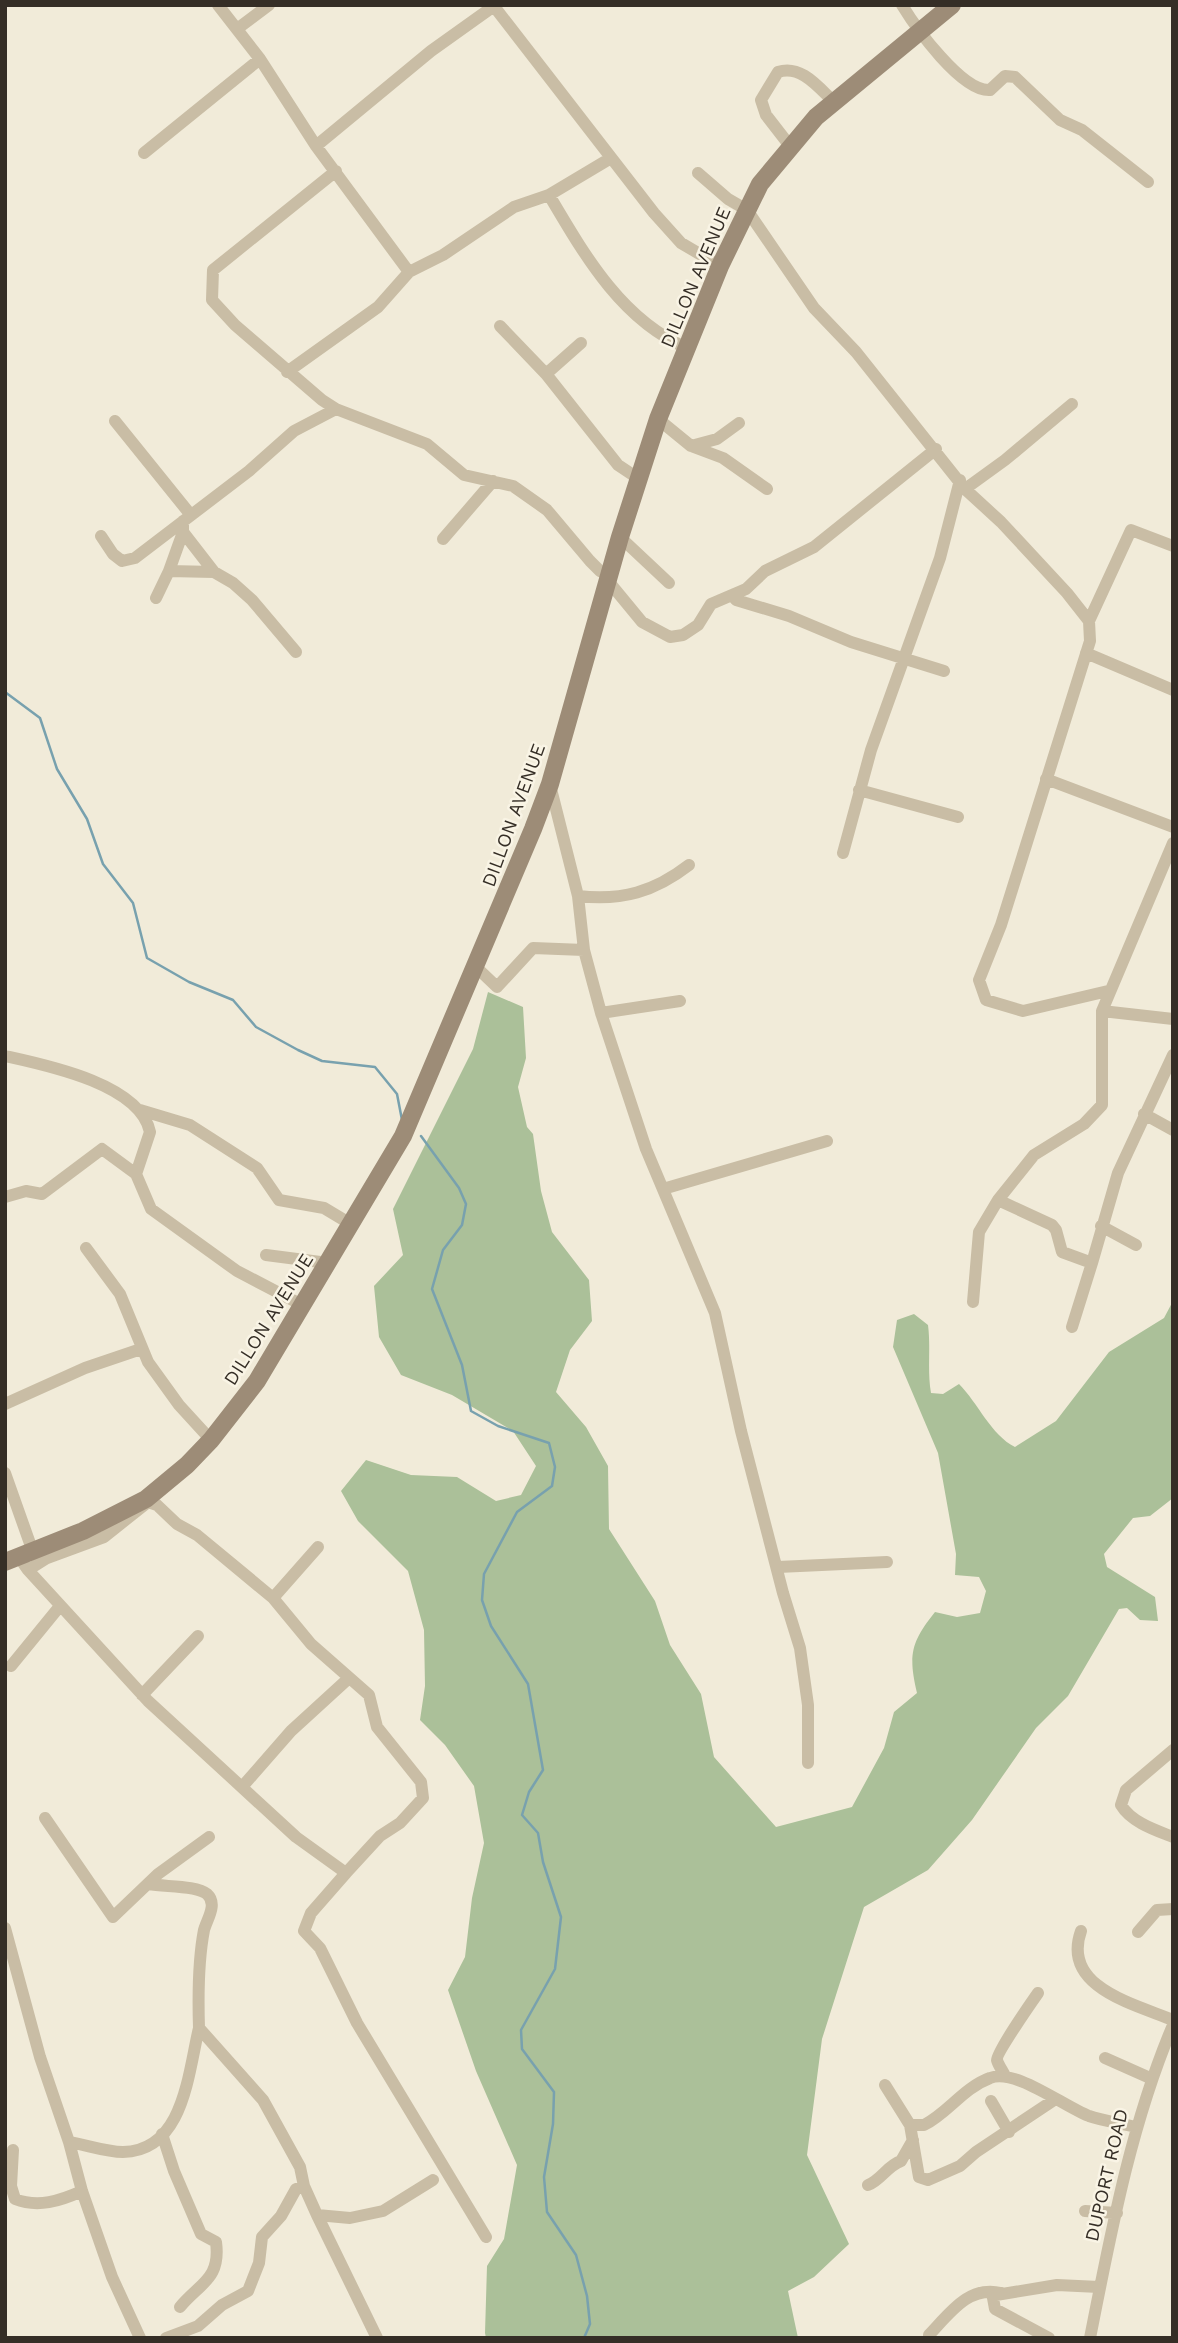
<svg xmlns="http://www.w3.org/2000/svg" width="1178" height="2343" viewBox="0 0 1178 2343" font-family="'Work Sans',sans-serif">
<style>
.green{fill:#abc099}
.lines{fill:none;stroke-linecap:round;stroke-linejoin:round}
.stream{stroke:#78a1ae;stroke-width:2.5}
.street{stroke:#c9bda5;stroke-width:12}
.secondary{stroke:#9d8c77;stroke-width:18}
.labels{text-anchor:middle;stroke-width:5;stroke-linejoin:round;paint-order:stroke}
.street-label{font-size:19px;fill:#352e26;stroke:#f9f4e5}
</style>
<rect width="100%" height="100%" fill="#f1ebd9"/>
<path class="green" d="M488 992 523 1007 526 1058 518 1087 527 1127 533 1134 541 1191 552 1232 589 1280 592 1321 570 1350 556 1392 586 1427 608 1466 609 1529 655 1601 670 1645 701 1694 714 1757 776 1827 852 1807 884 1748 894 1712 917 1693C908 1655 911 1642 935 1612L957 1617 980 1613 986 1591 979 1577 955 1575 956 1554 938 1453 893 1347 897 1320 914 1314 928 1325C931 1348 927 1370 931 1393L943 1394 959 1384C978 1403 991 1435 1015 1447L1056 1421 1109 1352 1164 1318 1173 1301V1498L1150 1516 1133 1518 1104 1554 1107 1567 1155 1597 1158 1621 1140 1620 1127 1608 1119 1609 1068 1696 1036 1728 972 1820 928 1870 864 1907 822 2039 807 2155 849 2244 814 2277 788 2291 798 2338H486L485 2333 487 2266 504 2239 517 2165 476 2071 448 1990 465 1957 472 1898 484 1843 474 1786 445 1745 420 1720 425 1686 424 1630 408 1571 358 1521 341 1491 366 1460 411 1475 457 1477 496 1501 521 1495 536 1466 513 1431 452 1395 401 1375 379 1337 374 1286 403 1255 393 1209 473 1049Z"/>
<g class="lines">
<path class="stream" d="M5 692 40 718 57 769 87 819 103 864 133 903 147 958 189 982 233 1000 256 1027 298 1050 322 1061 375 1067 397 1094 402 1120
M421 1136 459 1188 466 1204 462 1225 443 1250 432 1289 462 1365 471 1411 498 1426 549 1443 555 1467 552 1486 517 1512 484 1574 482 1600 491 1626 528 1684 543 1770 529 1792 522 1815 538 1833 543 1862 561 1917 555 1969 521 2030 522 2049 554 2092 553 2124 544 2177 547 2212 576 2255 587 2296 590 2324 584 2338"/>
<path class="street" d="M218 5 260 59 316 146 409 272 443 255 514 207 549 195 611 158
M493 5 654 213 681 243 720 266
M902 5C916 28 962 92 990 90L1005 76 1015 77 1060 120 1082 130 1148 182
M237 29 269 5
M316 146 431 51 494 6
M790 146 766 115 761 100 778 72C801 64 819 88 834 102
M144 153 260 59
M336 171 213 270 212 300 235 325 322 400 336 409 427 444 464 475 513 486 547 510 590 561 600 571 611 575
M698 173 728 199 747 210 814 308 856 352 965 489 1001 522 1067 593 1089 621 1090 641 1001 925 979 980 986 1000 1023 1011 1108 991
M549 195C584 254 621 320 687 348
M500 326 546 374 618 465 639 479
M287 372 378 307 409 272
M546 374 581 343
M658 419 691 446 723 458 767 489
M115 421 190 514
M691 446 717 439 739 423
M965 489 1005 460 1072 404
M183 521V532L214 572
M101 536 113 554 122 561 135 558 249 471 294 431 336 409
M620 537 669 583
M443 539 493 481
M169 571 183 532
M609 582 642 622 670 637 683 635 698 625 711 604 746 589 765 571 814 547 936 449
M733 596 736 600 789 616 851 642 944 671
M156 598 169 571 214 572 233 583 252 600 296 652
M1089 621 1131 530 1173 546
M1086 653 1173 690
M1046 779 1173 827
M550 785 578 896 584 950 601 1013 646 1149 715 1313 741 1431 783 1593 800 1648 808 1705V1763
M859 790 958 817
M843 853 871 750 940 558 960 480
M578 896C622 901 654 892 689 865
M475 966 497 987 533 948 584 950
M1102 1011 1173 1019
M601 1013 680 1001
M5 1056C46 1065 140 1084 150 1132L136 1174
M140 1110 190 1125 257 1168 279 1200 324 1208 349 1223
M1144 1114 1173 1130
M663 1189 827 1141
M5 1197 26 1191 42 1194 102 1149 136 1174 151 1209 237 1271 304 1306
M998 1200 1052 1225 1056 1230 1062 1252 1092 1263 1118 1173 1173 1055
M1101 1226 1136 1245
M86 1248 120 1294 148 1362 179 1405 211 1440
M266 1255 328 1263
M973 1302 979 1232 998 1200 1034 1155 1084 1124 1102 1105V1011L1173 843
M1072 1327 1092 1263
M5 1404 85 1368 141 1349
M5 1473 33 1552
M19 1557 28 1570 148 1701 296 1837 346 1873 311 1913 304 1931 320 1948 357 2023 486 2237
M778 1567 887 1562
M28 1570 47 1558 104 1537 148 1502 157 1505 177 1524 197 1535 273 1598 311 1644 369 1695 377 1727 421 1782 423 1798 400 1823 380 1836 346 1873
M273 1598 318 1547
M11 1666 60 1606
M142 1695 198 1636
M1173 1750 1126 1790 1121 1805C1131 1822 1155 1830 1173 1837
M242 1787 291 1731 349 1678
M45 1818 113 1917 158 1874 209 1837
M149 1884C164 1887 197 1885 207 1894 218 1904 207 1919 204 1930 198 1961 198 1996 199 2028L263 2100 300 2167 304 2186 317 2215 377 2338
M5 1928 40 2057 69 2142 82 2191 112 2277 140 2338
M1081 1931C1061 1987 1134 2004 1173 2020
M1138 1932 1157 1910 1173 1909
M1105 2058 1150 2078
M1005 2076C1003 2071 998 2065 997 2060 996 2053 1031 2003 1038 1993
M885 2085 910 2125H924C948 2113 963 2088 990 2078 1015 2068 1063 2106 1089 2116 1103 2121 1121 2123 1136 2127
M991 2101 1009 2132
M910 2125 919 2177 928 2180 960 2166 976 2152 1054 2100
M162 2134 174 2171 201 2234 216 2242C221 2279 200 2283 180 2307
M69 2142C87 2145 106 2152 123 2152 184 2151 188 2073 199 2028
M13 2150 11 2186 15 2199C38 2208 60 2201 82 2191
M868 2185C881 2180 887 2166 901 2161L913 2140
M1085 2211 1117 2213
M317 2215 350 2218 383 2211 433 2180
M929 2335C950 2313 969 2285 1001 2293
M166 2338 198 2326 222 2305 248 2291 259 2263 262 2237 281 2216 296 2189 304 2186
M1049 2338 995 2309 993 2298 996 2295 1057 2285 1099 2287
M1090 2338C1111 2232 1131 2124 1173 2025"/>
<path class="secondary" d="M5 1562 83 1531 146 1499 187 1465 211 1440 257 1381 403 1136 533 829 550 784 620 537 658 419 720 266 760 184 816 117 952 5"/>
</g>
<g class="labels">
<g class="street-label">
<text transform="translate(695 277) rotate(-67)" y="7">DILLON AVENUE</text>
<text transform="translate(513 815) rotate(-70)" y="7">DILLON AVENUE</text>
<text transform="translate(268 1319) rotate(-58)" y="7">DILLON AVENUE</text>
<text transform="translate(1106 2175) rotate(-77)" y="7">DUPORT ROAD</text>
</g>
</g>
<rect width="1178" height="2343" fill="none" stroke="#352e26" stroke-width="14"/>
</svg>
